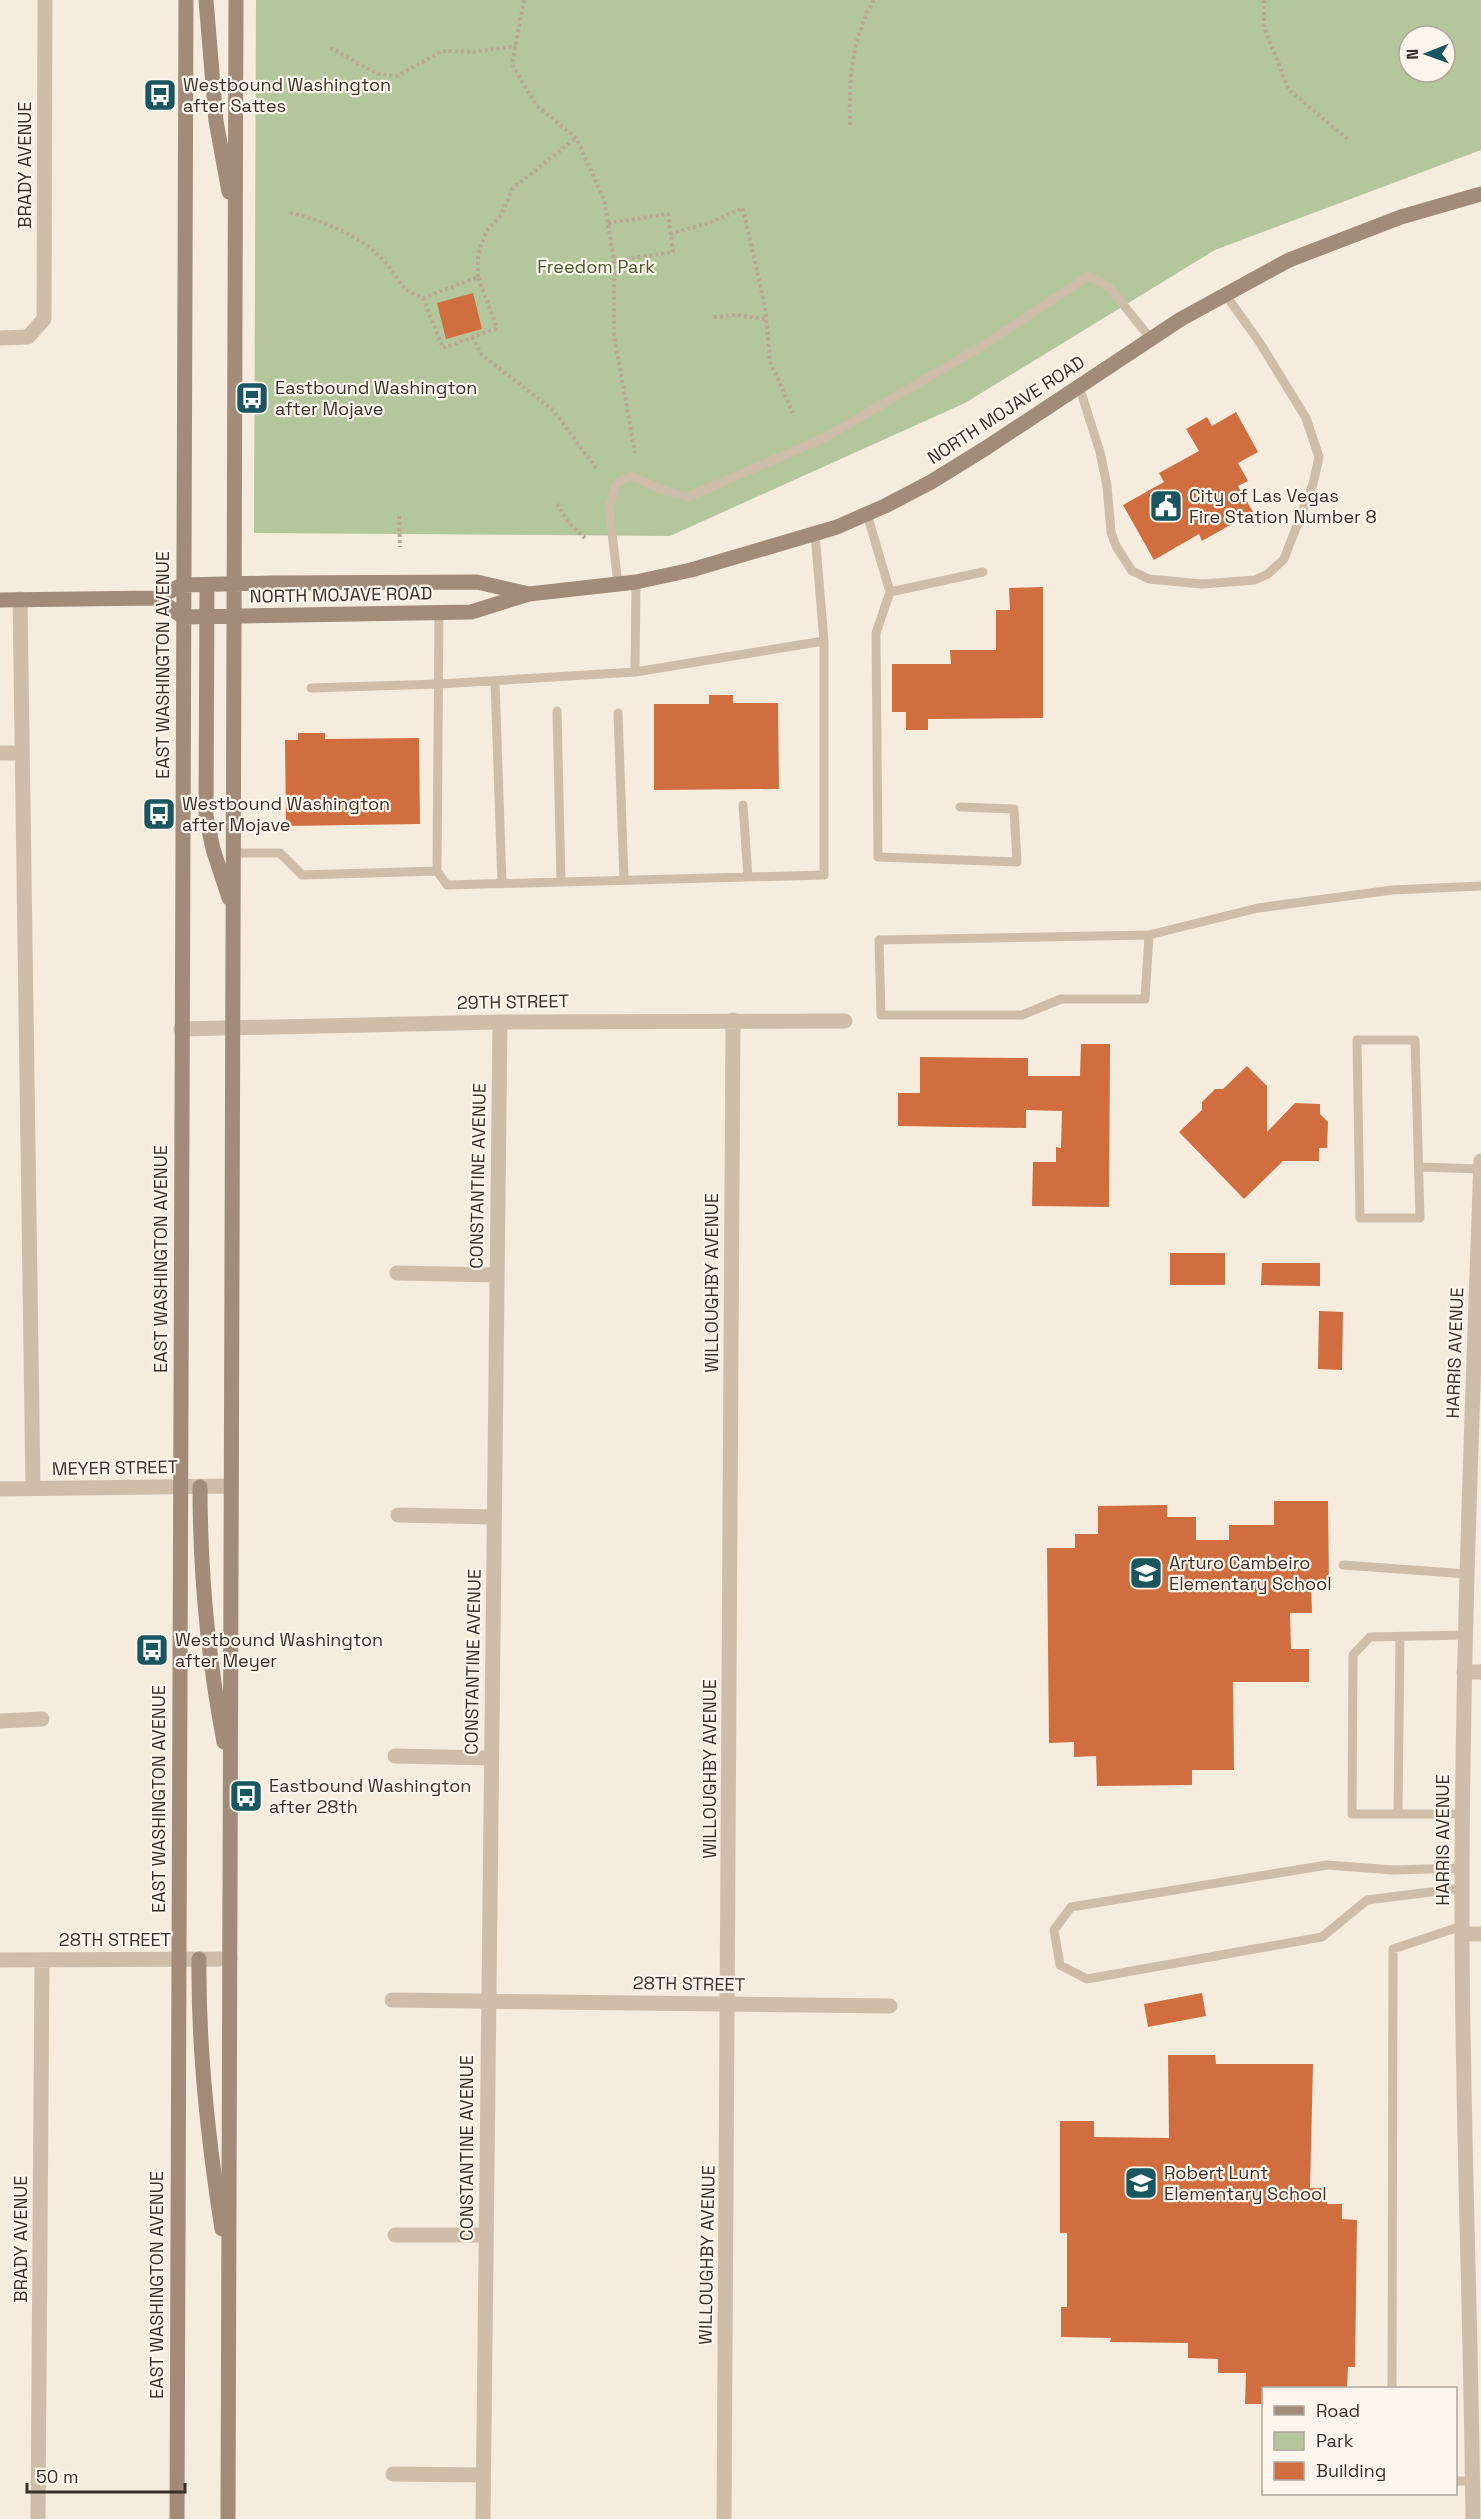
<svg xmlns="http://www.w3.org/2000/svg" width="1481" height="2519" viewBox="0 0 1481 2519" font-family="'Space Grotesk',sans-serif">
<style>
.green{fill:#b4c69c;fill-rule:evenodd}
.building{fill:#d06e40}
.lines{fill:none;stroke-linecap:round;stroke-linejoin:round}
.path{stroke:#baa792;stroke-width:4;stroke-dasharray:3 3;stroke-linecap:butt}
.lane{stroke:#cebda8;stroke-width:9}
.street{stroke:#cebda8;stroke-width:15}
.secondary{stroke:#a28b79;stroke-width:15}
.labels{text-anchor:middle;stroke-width:4.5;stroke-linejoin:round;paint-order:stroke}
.poi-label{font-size:18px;fill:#3b3029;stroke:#fcf5eb;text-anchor:start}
.street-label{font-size:18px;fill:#3b3029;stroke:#fcf5eb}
.park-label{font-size:18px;fill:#455b2a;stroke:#fcf5eb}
</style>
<rect width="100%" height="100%" fill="#f5ecde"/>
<path class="green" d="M256 0H1481V150L1215 250 965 403 670 536 254 533ZM1409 36H1445V72H1409Z"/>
<path class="building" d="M473 293 482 329 446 339 437 303Z
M1236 412 1258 452 1238 463 1248 481 1238 486 1253 512 1202 541 1199 534 1154 560 1123 505 1164 482 1159 473 1199 451 1186 429 1207 417 1212 426Z
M1043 587V718L928 719V730H906V712H892V664H951L950 650H996V610H1010L1009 588Z
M709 695H733V703H778L779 789 654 790V704H709Z
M298 733H325V739L419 738 420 824 286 826 285 740H298Z
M1081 1044H1110L1109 1207 1032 1206 1033 1162H1056V1147L1061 1148 1062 1111 1026 1110V1128L898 1126V1093H920V1057L1028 1058V1076H1080Z
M1247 1066 1267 1086V1132L1295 1103 1320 1104V1114L1328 1122 1327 1148H1319V1161H1283L1244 1199 1179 1132 1202 1110V1102L1215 1089H1223Z
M1170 1253H1225V1285H1170Z
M1262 1263H1320V1286L1261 1285Z
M1319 1311 1343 1312 1342 1370 1318 1369Z
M1274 1501H1328L1329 1584H1311L1312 1613H1290L1291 1649H1309V1682H1233L1234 1770H1192V1785L1097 1786 1096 1756 1074 1757V1742L1049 1743 1047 1548H1075V1534H1098V1506L1167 1505V1517H1196V1540H1229V1525H1274Z
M1202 1993 1206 2016 1148 2027 1144 2004Z
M1168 2055H1215L1216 2064H1313L1310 2188H1327V2204H1342V2219L1357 2220 1355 2367H1348L1347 2388H1263V2404H1245L1246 2373H1218V2359L1188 2358V2343L1110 2342 1111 2338 1061 2337V2307H1067V2233H1060V2121H1094V2137L1169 2138Z"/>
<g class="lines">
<path class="path" d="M524 0 512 64 536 105 576 138 604 199 614 261V335L635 453
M1264 0V27L1289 90 1350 141
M330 48 378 74 397 76 442 51 474 52 516 46
M850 125C849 80 851 39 874 0
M290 213C326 221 362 236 387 264 404 284 396 287 423 298L478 277 497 328 443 348 423 298
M608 223 668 214 673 252 614 261
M670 234 709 223 743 208 765 307 770 362 793 413
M478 277V254L486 232 501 215 513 188 576 138
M714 317 736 315 765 319
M472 337 482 355 553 410 596 468
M557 504 568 522 585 538
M399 516 400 547"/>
<path class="lane" d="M1079 386 1100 452 1107 486 1111 532 1116 546 1132 571 1149 579 1202 584 1255 580 1268 574 1284 559 1313 484 1319 457 1306 418 1260 343 1225 294
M867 514 890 592 876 633 878 857 1017 862 1014 809 960 807
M618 584 609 508 616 484 631 476 663 490 688 497 826 437 977 349 1089 276 1109 287 1151 339
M890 592 983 572
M635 672 824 641 815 534
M495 681 502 884
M311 688 439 684 635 672 636 582
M557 711 561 882
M618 713 624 880
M743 805 748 877
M233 853H280L302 875 437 871 439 613
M437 871 447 885 824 875V641
M1149 935 1145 999H1061L1022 1015H881L879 940 1149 935 1258 908 1392 890 1481 886
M1357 1040H1415L1420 1218H1360Z
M1420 1167 1481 1169
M1343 1565 1468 1574
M1398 1814 1400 1637
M1463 1814H1352L1353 1655 1370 1637 1466 1635
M1463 1888 1367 1900 1322 1937 1087 1979 1060 1965 1054 1930 1071 1907 1327 1865 1393 1870 1463 1868
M1392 2388 1393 1949 1462 1926
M1456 2481H1473"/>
<path class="street" d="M0 338 28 337 44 319 45 0
M20 599 33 1488
M0 753H22
M181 1029 500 1022 845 1021
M397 1273 497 1275
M0 1489 231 1486
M398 1515 494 1517
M1464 1672H1481
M0 1721 42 1719
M395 1756 491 1758
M1462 1934H1481
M0 1960 230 1959
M392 2000 890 2006
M395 2235H486
M393 2474 483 2475
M38 2519 42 1960
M483 2519 500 1022
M724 2519 733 1020
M1473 2519C1471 2326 1463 2132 1462 1939 1461 1680 1472 1420 1481 1161"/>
<path class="secondary" d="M206 0 216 121 229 192
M207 585 206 816 213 849 229 898
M157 598 183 617 471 612 529 594 636 582 691 570 837 527 885 506 931 482 986 448 1181 319 1289 260 1401 217 1481 194
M0 600 157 598 182 585 271 583 477 582 529 594
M200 1487C200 1572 208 1658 224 1742
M199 1959C198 2049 208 2140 222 2229
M177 2519 186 0
M228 2519 236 0"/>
</g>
<defs>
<symbol id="bus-square" viewBox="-11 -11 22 22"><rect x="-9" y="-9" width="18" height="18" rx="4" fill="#1a5660" stroke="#fcf5eb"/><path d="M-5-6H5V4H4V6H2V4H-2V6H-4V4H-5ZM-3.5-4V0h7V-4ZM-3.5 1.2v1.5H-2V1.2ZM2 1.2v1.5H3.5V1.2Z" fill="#fff"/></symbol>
<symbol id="civic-square" viewBox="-11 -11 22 22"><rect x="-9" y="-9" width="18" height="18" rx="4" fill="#1a5660" stroke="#fcf5eb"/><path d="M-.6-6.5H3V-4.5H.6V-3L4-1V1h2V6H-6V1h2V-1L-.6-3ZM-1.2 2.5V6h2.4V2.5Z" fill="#fff"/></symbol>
<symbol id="school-square" viewBox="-11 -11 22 22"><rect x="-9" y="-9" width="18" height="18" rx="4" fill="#1a5660" stroke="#fcf5eb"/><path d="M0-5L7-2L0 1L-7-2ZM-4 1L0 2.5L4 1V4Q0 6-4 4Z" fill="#fff"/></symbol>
</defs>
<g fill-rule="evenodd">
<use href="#bus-square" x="141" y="76" width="38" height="38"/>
<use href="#bus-square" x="233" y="379" width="38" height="38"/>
<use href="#civic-square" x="1147" y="487" width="38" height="38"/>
<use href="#bus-square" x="140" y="795" width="38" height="38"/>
<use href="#school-square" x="1127" y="1554" width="38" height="38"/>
<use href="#bus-square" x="133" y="1631" width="38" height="38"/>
<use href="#bus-square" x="227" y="1777" width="38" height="38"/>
<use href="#school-square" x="1122" y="2164" width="38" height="38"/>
</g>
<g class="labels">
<g class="poi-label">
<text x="183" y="91">Westbound Washington<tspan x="183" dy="21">after Sattes</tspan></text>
<text x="275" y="394">Eastbound Washington<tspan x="275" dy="21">after Mojave</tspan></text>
<text x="1189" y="502">City of Las Vegas<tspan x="1189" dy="21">Fire Station Number 8</tspan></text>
<text x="182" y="810">Westbound Washington<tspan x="182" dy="21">after Mojave</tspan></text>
<text x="1169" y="1569">Arturo Cambeiro<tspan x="1169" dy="21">Elementary School</tspan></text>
<text x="175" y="1646">Westbound Washington<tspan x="175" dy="21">after Meyer</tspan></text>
<text x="269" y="1792">Eastbound Washington<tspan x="269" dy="21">after 28th</tspan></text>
<text x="1164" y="2179">Robert Lunt<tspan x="1164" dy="21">Elementary School</tspan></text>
</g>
<g class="street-label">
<text transform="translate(25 165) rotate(-90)" y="6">BRADY AVENUE</text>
<text transform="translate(1006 410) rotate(-33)" y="6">NORTH MOJAVE ROAD</text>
<text transform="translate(341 595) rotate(-1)" y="6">NORTH MOJAVE ROAD</text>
<text transform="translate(163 665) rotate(-90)" y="6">EAST WASHINGTON AVENUE</text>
<text transform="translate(513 1002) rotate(-1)" y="6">29TH STREET</text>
<text transform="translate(478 1176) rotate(-89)" y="6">CONSTANTINE AVENUE</text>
<text transform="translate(161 1259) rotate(-90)" y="6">EAST WASHINGTON AVENUE</text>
<text transform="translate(712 1283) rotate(-90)" y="6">WILLOUGHBY AVENUE</text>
<text transform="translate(1455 1353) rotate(-88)" y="6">HARRIS AVENUE</text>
<text transform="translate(115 1468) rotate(-1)" y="6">MEYER STREET</text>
<text transform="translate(473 1662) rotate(-89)" y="6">CONSTANTINE AVENUE</text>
<text transform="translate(710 1769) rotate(-90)" y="6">WILLOUGHBY AVENUE</text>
<text transform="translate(159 1799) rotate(-90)" y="6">EAST WASHINGTON AVENUE</text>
<text transform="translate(1443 1840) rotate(-90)" y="6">HARRIS AVENUE</text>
<text x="115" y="1946">28TH STREET</text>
<text transform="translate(689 1984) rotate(1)" y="6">28TH STREET</text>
<text transform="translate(467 2148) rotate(-90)" y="6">CONSTANTINE AVENUE</text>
<text transform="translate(21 2239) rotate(-90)" y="6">BRADY AVENUE</text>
<text transform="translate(707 2255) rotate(-89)" y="6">WILLOUGHBY AVENUE</text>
<text transform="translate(157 2285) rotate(-90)" y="6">EAST WASHINGTON AVENUE</text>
</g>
<g class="park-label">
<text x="596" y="273">Freedom Park</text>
</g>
</g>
<rect x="1262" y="2387" width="195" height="108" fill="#fcf5eb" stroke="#afa69d" stroke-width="1.5"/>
<rect x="1274" y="2406" width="30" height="9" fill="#a28b79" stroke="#afa69d" stroke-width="1.5"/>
<text x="1316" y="2417" font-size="18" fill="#3b3029">Road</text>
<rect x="1274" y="2432" width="30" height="18" fill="#b4c69c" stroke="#afa69d" stroke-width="1.5"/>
<text x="1316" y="2447" font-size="18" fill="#3b3029">Park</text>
<rect x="1274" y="2462" width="30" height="18" fill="#d06e40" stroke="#afa69d" stroke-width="1.5"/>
<text x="1316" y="2477" font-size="18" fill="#3b3029">Building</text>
<g transform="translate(1427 54) rotate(269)"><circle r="28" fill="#fcf5eb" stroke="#afa69d" stroke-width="1.5"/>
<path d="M0-4.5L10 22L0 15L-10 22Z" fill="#1a5660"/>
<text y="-9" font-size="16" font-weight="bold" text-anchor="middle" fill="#3b3029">N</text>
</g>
<path d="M27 2483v9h158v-9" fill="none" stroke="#3b3029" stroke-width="3"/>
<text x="36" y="2483" font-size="18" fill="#3b3029" stroke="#fcf5eb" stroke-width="4.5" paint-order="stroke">50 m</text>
</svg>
